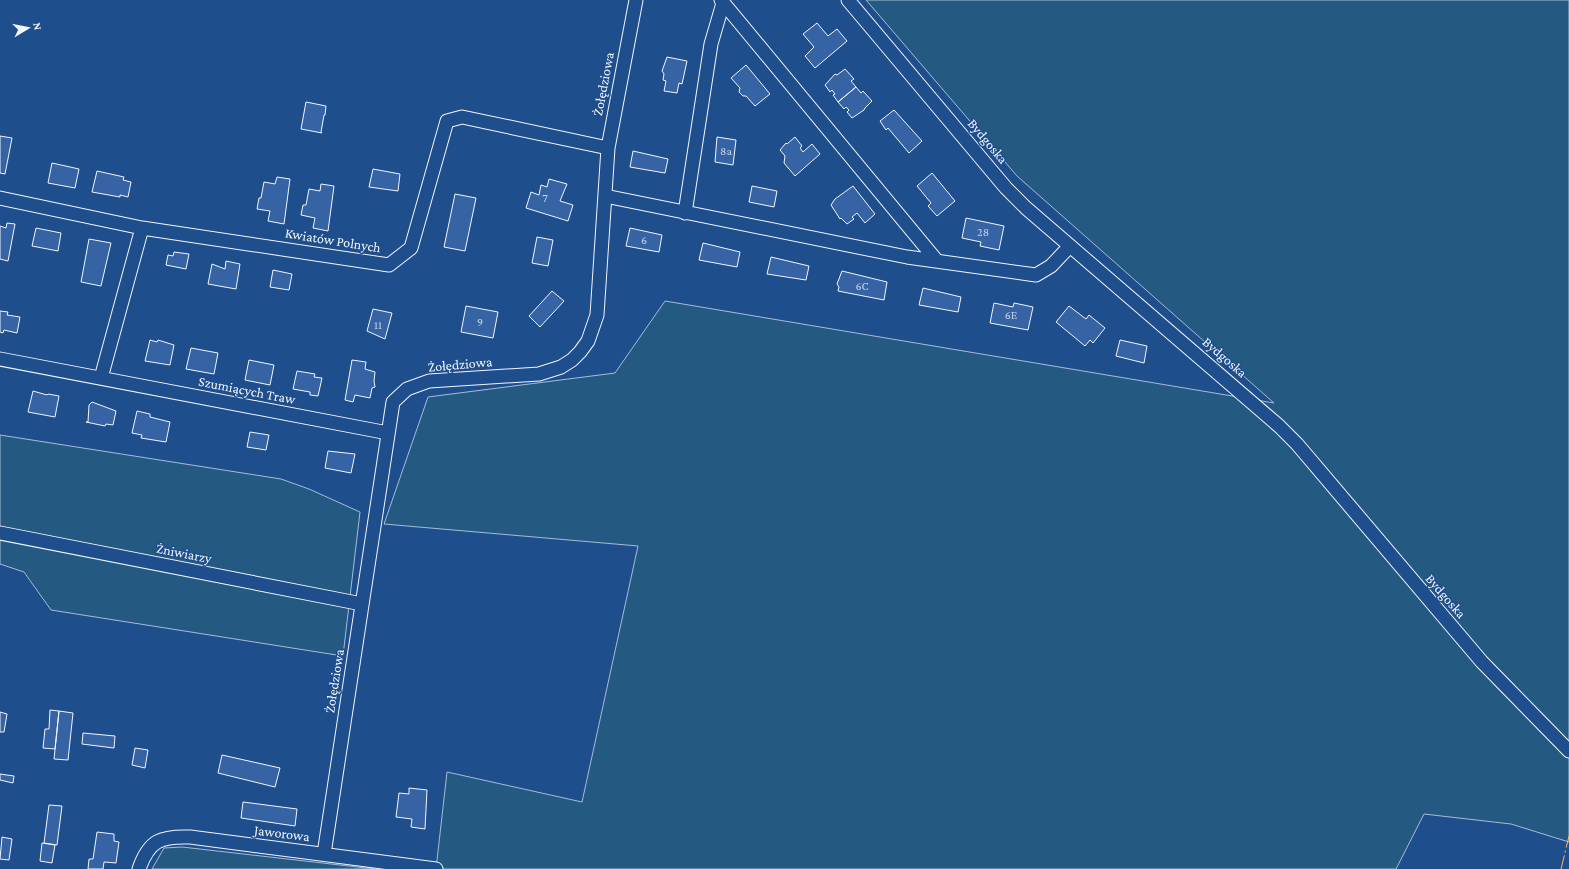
<svg xmlns="http://www.w3.org/2000/svg" width="1569" height="869" viewBox="0 0 1569 869" font-family="'Crimson Pro',serif">
<style>
.green{fill:#245a82;stroke:#a8bbd7}
.building{fill:#3563a3;stroke:#f2f6ff}
.lines{fill:none;stroke-linecap:round;stroke-linejoin:round}
.street-casing{stroke:#f2f6ff;stroke-width:15}
.street{stroke:#1f4e8c;stroke-width:13}
.power{stroke:#ffb74d;stroke-width:1;stroke-dasharray:14 3 2 3;stroke-linecap:butt}
.labels{text-anchor:middle;stroke-width:3;stroke-linejoin:round;paint-order:stroke}
.number-label{font-size:12px;fill:#c3d1e8}
.street-label{font-size:14px;fill:#f2f6ff;stroke:#1f4e8c}
</style>
<rect width="100%" height="100%" fill="#1f4e8c"/>
<path class="green" d="M866 0H1569V842L1511 824 1424 814 1396 869H436L447 772 582 802 638 546 384 524 428 397 615 373 665 301 1274 403 1017 176Z
M0 435 281 479 309 489 360 512 343 656 51 610 24 572 0 564Z
M182 847 375 869H152L164 848Z"/>
<path class="building" d="M817 23 828 36 837 29 847 41 815 68 805 56 814 47 803 34Z
M667 57 687 61 682 84 679 83 677 93 664 91 666 81 663 80 664 74 662 71Z
M746 65 770 94 755 106 746 96H743L739 92 740 88 731 78Z
M845 69 854 79 851 81 856 87 838 102 833 95 835 94 832 90 830 92 825 85 835 74 837 75Z
M856 87 861 93 863 91 872 101 865 108 864 110 852 118 847 112 849 110 846 107 844 109 838 102Z
M306 102 326 106 325 115H324L321 132 322 133 301 129Z
M894 110 922 141 909 153 888 128 886 130 880 121Z
M0 136 12 138 5 174 0 173Z
M717 137 736 140 733 165 715 162Z
M795 137 802 146 800 148 803 152 812 144 820 154 795 176 784 163 785 156 780 150 786 143 787 144Z
M633 151 668 159 665 173 630 167Z
M52 163 79 169 75 188 48 183Z
M373 169 400 174 398 191 369 187Z
M97 171 124 177 123 180 131 182 128 197 120 195V197L92 192Z
M932 173 955 201 937 216 928 206 931 203 917 186Z
M277 177 290 179 284 224 268 221 270 211 257 209 259 198H261L264 182 275 184Z
M549 179 567 184 560 201 573 205 568 221 526 208 531 192 539 195 541 185 547 187Z
M321 184 334 186 328 231 313 228 315 218 301 215 303 205H306L309 189 320 191Z
M752 186 777 191 774 207 749 202Z
M853 186 875 214 865 223 857 213 852 217 854 219 847 224 841 218 840 219 831 205 835 199Z
M455 194 476 198 465 251 444 247Z
M966 218 1004 226 999 250 980 246 981 242 962 238Z
M7 223 15 224 8 261 0 259V226L6 228Z
M36 228 61 233 58 251 32 246Z
M630 228 662 235 659 252 626 246Z
M537 237 553 240 548 266 532 263Z
M89 239 111 243 101 286 81 282Z
M703 243 740 252 737 267 699 260Z
M174 252 189 254 186 269 166 265 168 255 173 256Z
M771 257 809 266 806 280 767 274Z
M226 261 240 264 236 289 208 284 212 264 225 269Z
M273 270 292 274 289 290 270 287Z
M842 271 887 282 884 300 838 291 839 287 837 284Z
M923 288 961 297 958 312 919 305Z
M552 291 564 301 540 327 529 316Z
M994 303 1013 307 1014 303 1033 307 1028 330 990 323Z
M466 306 498 312 493 338 461 332Z
M1069 306 1086 319 1089 315 1105 328 1093 343 1090 340 1085 346 1056 322Z
M373 309 392 313 385 339 367 331Z
M0 311 8 312 7 315 20 317 17 333 4 330 3 333 0 332Z
M150 340 157 342 158 340 174 345 170 365 145 361Z
M1120 340 1147 346 1144 363 1116 356Z
M191 348 218 353 214 374 186 369Z
M249 360 274 365 270 385 245 380Z
M352 360 366 362 365 369 375 372 374 381 375 387 372 388 370 398 355 395 353 402 345 400Z
M297 371 315 374 314 377 322 378 318 396 310 395V392L293 389Z
M33 391 47 395 48 394 59 396 55 417 28 412Z
M92 402 116 411 113 425 106 424 105 426 86 422H88L89 405Z
M137 411 150 414V417L170 422 166 442 141 438 142 435 132 433Z
M250 432 269 435 266 450 247 447Z
M328 451 355 454 351 473 325 468Z
M50 710 59 711 55 749 43 748 45 729H49Z
M59 711 73 713 68 760 54 759Z
M0 712 7 714 4 732H0Z
M83 733 115 736 114 748 82 744Z
M135 748 148 750 145 768 132 765Z
M222 755 280 768 275 787 218 773Z
M0 774 14 776 13 783 0 780Z
M409 788 427 790 425 829 411 827 412 819 396 817 399 793 409 794Z
M243 802 297 809 295 826 241 818Z
M49 805 62 806 57 845 44 843Z
M97 832 114 834V841L119 842 116 863 104 862 103 869H88L89 859H93Z
M2 837 12 839 9 860 0 859Z
M42 843 55 845 52 863 40 861Z"/>
<g class="lines">
<defs>
<path id="street" d="M721 0 937 261
M848 0 1006 188 1026 208 1279 426 1297 444 1482 662 1569 751
M605 196 907 257 1036 275 1051 266 1069 247
M0 198 142 228 389 265 411 248 447 121 462 117 608 148
M685 213 711 44 723 3
M0 359 388 433
M101 378 142 228
M0 533 362 604
M324 854 393 402 407 389 429 381 539 374 561 367 572 360 580 352 588 341 597 315 608 148 636 0
M139 869C149 840 161 836 190 837L436 869"/>
</defs>
<use href="#street" class="street-casing"/>
<use href="#street" class="street"/>
<path class="power" d="M1561 869 1569 836"/>
</g>
<g class="labels">
<g class="number-label">
<text x="726" y="155">8a</text>
<text x="545" y="202">7</text>
<text x="983" y="236">28</text>
<text x="644" y="244">6</text>
<text x="862" y="290">6C</text>
<text x="1011" y="319">6E</text>
<text x="480" y="326">9</text>
<text x="378" y="329">11</text>
</g>
<g class="street-label">
<text transform="translate(603 84) rotate(-79)" y="5">Żołędziowa</text>
<text transform="translate(988 141) rotate(50)" y="5">Bydgoska</text>
<text transform="translate(333 240) rotate(9)" y="5">Kwiatów Polnych</text>
<text transform="translate(1225 357) rotate(41)" y="5">Bydgoska</text>
<text transform="translate(460 364) rotate(-5)" y="5">Żołędziowa</text>
<text transform="translate(247 390) rotate(11)" y="5">Szumiących Traw</text>
<text transform="translate(184 553) rotate(11)" y="5">Żniwiarzy</text>
<text transform="translate(1446 596) rotate(49)" y="5">Bydgoska</text>
<text transform="translate(334 681) rotate(-81)" y="5">Żołędziowa</text>
<text transform="translate(282 833) rotate(7)" y="5">Jaworowa</text>
</g>
</g>
<g transform="translate(28 28) rotate(80)" stroke="#1f4e8c" stroke-width="3" paint-order="stroke">
<path d="M0-3L7 15L0 10L-7 15Z" fill="#f2f6ff"/>
<text y="-6" font-size="11" font-weight="bold" text-anchor="middle" fill="#f2f6ff">N</text>
</g>
</svg>
